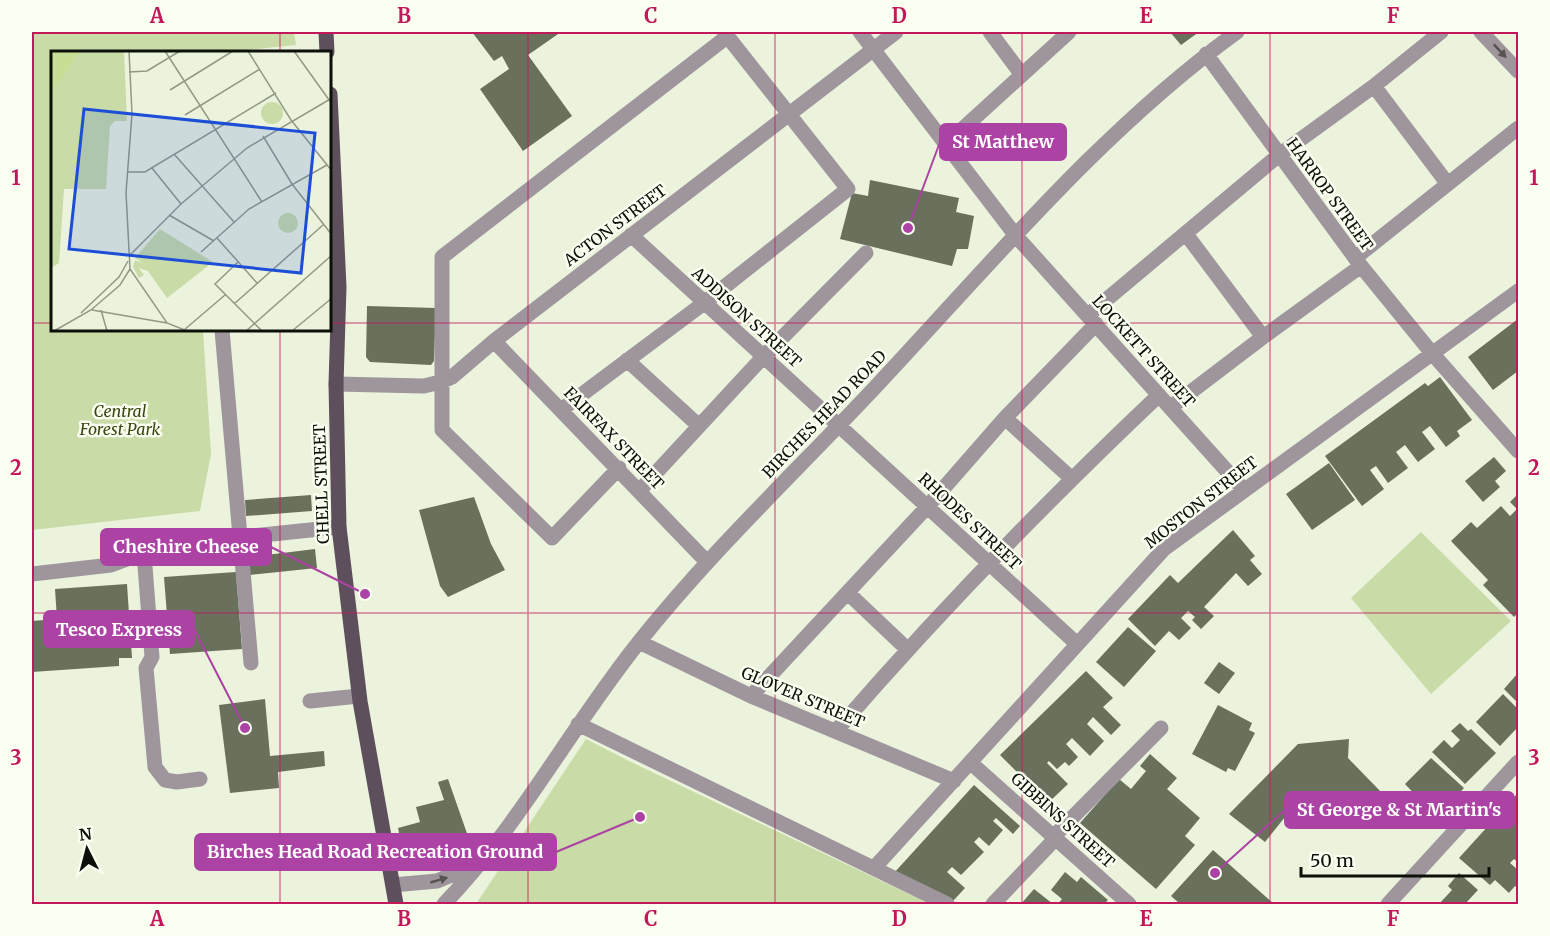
<svg xmlns="http://www.w3.org/2000/svg" width="1550" height="936" viewBox="0 0 1550 936" font-family="Merriweather,serif">
<style>
.green{fill:#c9dba7}
.building{fill:#69705c}
.lines{fill:none;stroke-linecap:round;stroke-linejoin:round}
.minor{stroke:#9f969d;stroke-width:15}
.major{stroke:#5d4f5b;stroke-width:15}
.oneway{fill:#565352}
.grid{fill:none;stroke:#c2185b;stroke-width:1.5;stroke-opacity:0.55}
.labels{text-anchor:middle;stroke-width:5;stroke-linejoin:round;paint-order:stroke}
.street-label{font-size:16px;fill:#0d1008;stroke:#fafff1}
.park-label{font-size:16px;font-style:italic;fill:#384610;stroke:#fafff1}
.inset-road{fill:none;stroke:#929887;stroke-width:1.5}
.view{fill:#1d4ed8;fill-opacity:0.15;stroke:#1d4ed8;stroke-width:3}
.inset-edge{fill:none;stroke:#0d1008;stroke-width:3}
.leader{fill:none;stroke:#ac42a4;stroke-width:2}
.callout-dot{fill:#ac42a4;stroke:#fafff1;stroke-width:2}
.callout{fill:#ac42a4;stroke:#ac42a4;stroke-width:2}
.callout-label{font-size:18px;text-anchor:middle;font-weight:bold;fill:#fff}
.neatline{fill:none;stroke:#c2185b;stroke-width:2}
.grid-label{font-size:20px;text-anchor:middle;font-weight:bold;fill:#c2185b}
</style>
<rect width="100%" height="100%" fill="#ebf3dc"/>
<path class="green" d="M32 32H294L296 45 228 52H52V330H203L211 454 200 511 32 530Z
M1421 532 1511 621 1431 694 1351 598Z
M586 739 631 762 930 904H476Z"/>
<path class="building" d="M472 32H561L528 55 572 116 523 151 480 89 509 69 502 56 494 61Z
M1170 32H1199L1181 45Z
M870 180 959 198 956 212 974 216 968 249H957L952 266 840 239 852 193 868 196Z
M367 306 436 308 434 361 431 365 370 362 366 357Z
M1518 319V371L1493 390 1468 357Z
M1440 377 1472 420 1457 431 1460 436 1446 447 1430 426 1422 432 1435 449 1418 462 1405 445 1396 452 1408 468 1388 483 1376 466 1370 470 1384 489 1362 506 1325 456 1425 383 1428 386Z
M1494 457 1506 471 1495 481 1500 487 1483 502 1465 481Z
M1329 463 1355 500 1312 530 1286 494Z
M1518 494V613L1514 617 1483 585 1488 580 1451 541 1471 522 1477 528 1501 506 1510 516 1517 509 1510 502Z
M311 495 312 511 246 516 245 500Z
M474 497 491 544 505 570 448 597 440 586 419 510Z
M1233 530 1255 556 1250 560 1262 574 1248 586 1236 573 1204 607 1214 616 1201 629 1192 620 1195 617 1188 611 1181 618 1191 628 1179 640 1169 631 1155 646 1128 619 1170 575 1178 583Z
M315 549 317 568 250 575 249 557Z
M236 572 242 649 170 654 164 577Z
M127 584 132 658H119V666L32 672V621L57 619 55 589Z
M1128 627 1156 651 1124 687 1096 662Z
M1219 662 1235 673 1219 694 1204 683Z
M1086 671 1113 698 1103 707 1121 725 1111 735 1093 717 1087 724 1104 741 1090 756 1072 738 1066 744 1078 757 1069 766 1065 762 1057 769 1049 761 1047 763 1068 784 1048 803 1000 755Z
M1518 673V703L1504 689Z
M1503 694 1518 709V727L1500 746 1476 722Z
M265 699 270 756 324 751 325 766 278 772 279 788 230 793 219 705Z
M1218 705 1252 723 1249 730 1255 733 1235 771 1228 768 1226 772 1192 754Z
M1460 723 1468 731 1471 729 1496 753 1465 784 1432 752 1444 740 1452 748 1460 740 1451 731Z
M1349 739 1348 758 1381 792 1350 828 1331 806 1293 807 1265 842 1229 814 1298 744Z
M1150 754 1177 778 1167 789 1200 818 1185 836 1195 845 1156 889 1080 823 1119 779 1131 789 1146 771 1140 766Z
M1431 758 1464 788 1436 817 1405 784Z
M448 779 470 842 410 862 404 857 398 828 420 822 416 807 444 800 438 782Z
M974 785 1020 826 1013 834 996 818 993 821 1003 830 989 846 979 837 974 842 984 852 961 875 952 867 947 872 965 888 953 901 894 873Z
M1518 793V862L1514 859 1510 863 1518 870V889L1515 886 1509 893 1495 880 1490 885 1459 858Z
M1213 850 1274 904H1180L1171 896Z
M1065 872 1077 882 1081 877 1108 900 1104 904H1058L1062 899 1051 890Z
M1459 873 1478 890 1465 904H1439L1452 890 1448 886Z
M1034 889 1053 904H1021Z"/>
<g class="lines">
<path class="minor" d="M860 32 1016 236 1244 490
M990 32 1022 75
M1481 32 1518 71
M1206 54 1361 266 1431 352 1518 451
M1374 86 1447 183
M946 144 1069 32
M631 235 1076 643
M1355 258 1518 128
M1088 315 1279 155 1374 86 1441 32
M222 330 251 663
M1263 337 1361 266
M494 341 707 562
M627 360 698 425
M336 384 424 386 440 382 452 377 494 341 896 32
M1171 407 1263 337 1186 234
M561 410 704 303 848 189 724 32
M1005 418 1071 478
M619 468 552 538 442 430V257L728 36
M640 490 763 357 866 253
M144 553 152 657 146 668 155 767 165 780 177 782 200 779
M32 574 111 565 154 549 234 538 339 527
M848 593 907 649
M639 642 751 696 954 781
M751 696 928 506 1005 418 1096 324
M310 701 359 696
M578 724 947 904
M836 731C938 613 1046 502 1159 395
M972 764 1129 904
M1054 836 1161 728
M874 868 1164 549 1518 291
M393 885 437 881 476 865
M444 904C519 826 571 727 639 642 713 549 800 468 881 381 994 260 1103 129 1237 32
M993 904 1056 838
M1388 904 1518 762"/>
<path class="major" d="M326 32 327 52
M330 94 339 287 336 384 339 527 360 701 396 904"/>
</g>
<defs><path id="oneway-solid" d="M-6-.8H1V-3.2L6.5 0L1 3.2V.8H-6Z" transform="scale(1.5)"/></defs>
<g class="oneway">
<use href="#oneway-solid" transform="translate(1500 51) rotate(47)"/>
<use href="#oneway-solid" transform="translate(439 880) rotate(-16)"/>
</g>
<path class="grid" d="M280 32V52M528 32V904M775 32V904M1022 32V904M1270 32V904M32 323H52M330 323H1518M280 330V904M32 613H1518"/>
<g class="labels">
<g class="street-label">
<text transform="translate(1330 194) rotate(54)" y="6">HARROP STREET</text>
<text transform="translate(615 225) rotate(-37)" y="6">ACTON STREET</text>
<text transform="translate(747 317) rotate(42)" y="6">ADDISON STREET</text>
<text transform="translate(1144 351) rotate(48)" y="6">LOCKETT STREET</text>
<text transform="translate(824 414) rotate(-46)" y="6">BIRCHES HEAD ROAD</text>
<text transform="translate(614 438) rotate(46)" y="6">FAIRFAX STREET</text>
<text transform="translate(321 484) rotate(-92)" y="6">CHELL STREET</text>
<text transform="translate(1201 502) rotate(-38)" y="6">MOSTON STREET</text>
<text transform="translate(970 521) rotate(43)" y="6">RHODES STREET</text>
<text transform="translate(803 697) rotate(23)" y="6">GLOVER STREET</text>
<text transform="translate(1063 820) rotate(42)" y="6">GIBBINS STREET</text>
</g>
<g class="park-label">
<text x="120" y="417">Central<tspan x="120" dy="18">Forest Park</tspan></text>
</g>
</g>
<g transform="translate(51 51)">
<rect width="280" height="280" fill="#ebf3dc"/>
<path d="M0 0H73L76 70H64L59 75 55 138H13L8 212 0 217ZM210 62a11 11 0 1 1 22 0a11 11 0 1 1-22 0ZM227 172a10 10 0 1 1 20 0a10 10 0 1 1-20 0ZM109 178 162 211 116 247 97 220 88 217 93 224 88 227 82 216 84 209 93 213 84 207Z" fill="#c9dba7"/>
<path d="M7 0H29L0 42V6Z" fill="#c6df94"/>
<path class="inset-road" d="M78 0 81 63 75 142 79 218 116 272 136 280M114 0 211 151M197 0 240 69 281 120M243 0 281 53M78 21 96 20 129 0M119 39 182 0M134 64 209 18M212 85 241 133 281 184M123 103 183 171M101 117 130 153M77 121H94L225 42M118 164 163 190M166 187 206 232M150 201 198 158 276 114M78 205 130 153 196 97 281 47M187 211 164 233 211 280M183 253 272 174M41 259 116 272M50 259 56 280M30 262 68 226 77 210M133 279 174 244M3 280 40 259 69 234 79 218M195 280 281 204M241 280 281 247"/>
<path class="view" d="M33 58 264 82 250 222 18 198Z"/>
<rect width="280" height="280" class="inset-edge"/>
</g>
<path class="leader" d="M908 228L940 142M365 594L271 547M245 728L194 629M1215 873L1285 810M640 817L556 852"/>
<g class="callout-dot">
<circle cx="908" cy="228" r="6"/>
<circle cx="365" cy="594" r="6"/>
<circle cx="245" cy="728" r="6"/>
<circle cx="1215" cy="873" r="6"/>
<circle cx="640" cy="817" r="6"/>
</g>
<g class="callout">
<rect x="940" y="124" width="126" height="36" rx="6"/>
<rect x="101" y="529" width="170" height="36" rx="6"/>
<rect x="44" y="611" width="150" height="36" rx="6"/>
<rect x="1285" y="792" width="229" height="36" rx="6"/>
<rect x="195" y="834" width="361" height="36" rx="6"/>
</g>
<g class="callout-label">
<text x="1003" y="148">St Matthew</text>
<text x="186" y="553">Cheshire Cheese</text>
<text x="119" y="636">Tesco Express</text>
<text x="1399" y="816">St George &amp; St Martin's</text>
<text x="375" y="858">Birches Head Road Recreation Ground</text>
</g>
<rect width="1550" height="936" fill="none" stroke="#fafff1" stroke-width="66"/>
<g transform="translate(87 849) rotate(354)" stroke="#fafff1" stroke-width="4.5" paint-order="stroke">
<path d="M0-4.5L10 22L0 15L-10 22Z" fill="#0d1008"/>
<text y="-9" font-size="16" font-weight="bold" text-anchor="middle" fill="#0d1008">N</text>
</g>
<path d="M1301 867v9h188v-9" fill="none" stroke="#0d1008" stroke-width="3"/>
<text x="1310" y="867" font-size="18" fill="#0d1008" stroke="#fafff1" stroke-width="4.5" paint-order="stroke">50 m</text>
<rect x="33" y="33" width="1484" height="870" class="neatline"/>
<g class="grid-label">
<text x="157" y="23">A</text>
<text x="404" y="23">B</text>
<text x="651" y="23">C</text>
<text x="899" y="23">D</text>
<text x="1146" y="23">E</text>
<text x="1393" y="23">F</text>
<text x="16" y="185">1</text>
<text x="1534" y="185">1</text>
<text x="16" y="475">2</text>
<text x="1534" y="475">2</text>
<text x="16" y="765">3</text>
<text x="1534" y="765">3</text>
<text x="157" y="926">A</text>
<text x="404" y="926">B</text>
<text x="651" y="926">C</text>
<text x="899" y="926">D</text>
<text x="1146" y="926">E</text>
<text x="1393" y="926">F</text>
</g>
</svg>
